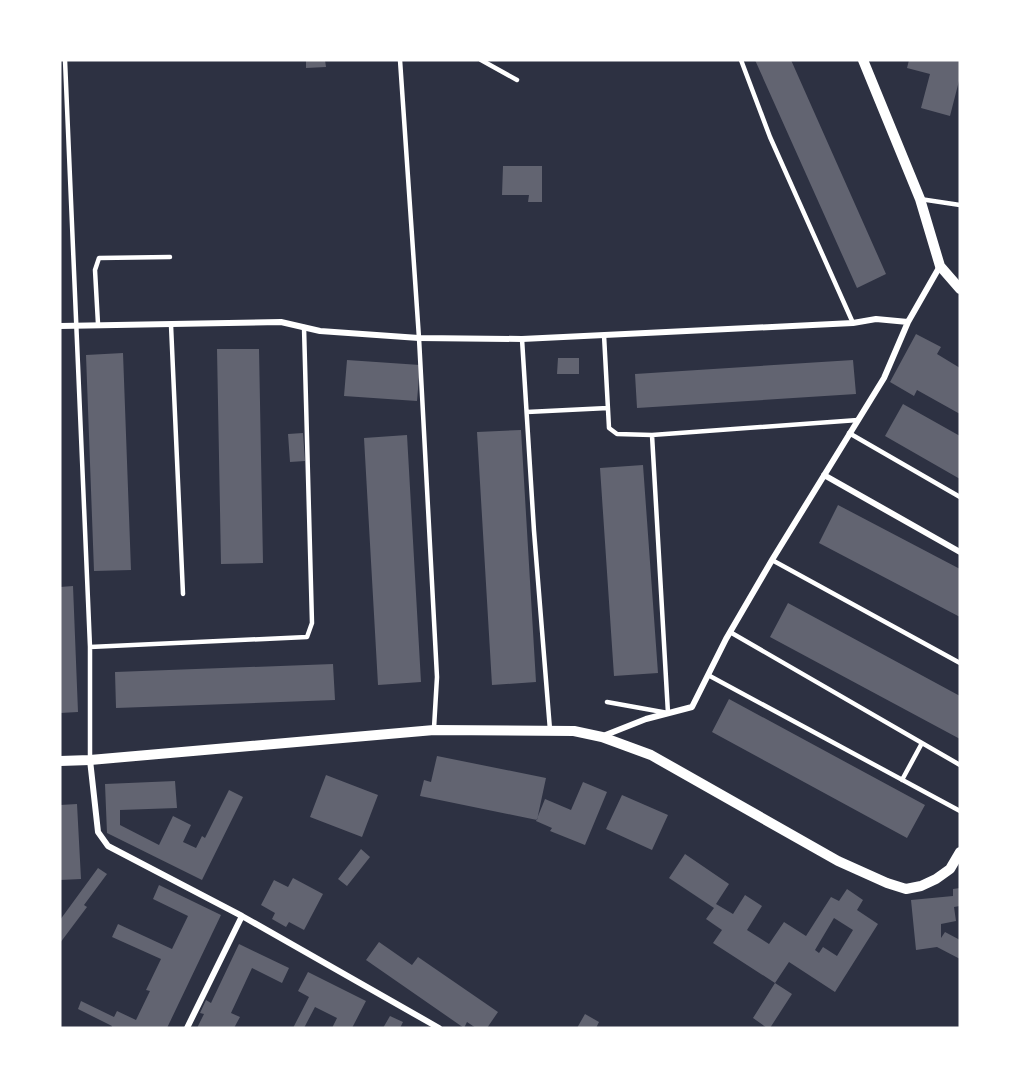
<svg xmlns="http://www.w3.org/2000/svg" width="1020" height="1088" viewBox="0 0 1020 1088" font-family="Mulish,sans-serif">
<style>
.building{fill:#626471;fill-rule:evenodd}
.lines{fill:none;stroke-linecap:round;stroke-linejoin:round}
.service{stroke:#fff;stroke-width:4.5}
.minor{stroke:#fff;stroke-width:6}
.tertiary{stroke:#fff;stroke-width:10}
</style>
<rect width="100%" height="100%" fill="#2d3142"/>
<path class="building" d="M306 60H325L326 67 306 68Z
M755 60H791L886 274 857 288Z
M909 60H960V77L950 116 921 108 930 74 907 68Z
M503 166H542V202H528L529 195H502Z
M916 334 941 347 937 354 960 368V414L917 390 914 396 890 382Z
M217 349H259L263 563 221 564Z
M123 353 131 570 94 571 86 355Z
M558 358H579V374H557Z
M347 360 420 365 417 401 344 396Z
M853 360 856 394 637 408 635 374Z
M903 404 960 436V479L885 436Z
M521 430 536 682 492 685 477 432Z
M303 433 305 461 290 462 288 434Z
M407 435 421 682 378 685 364 438Z
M643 465 658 673 614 676 600 468Z
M838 505 960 569V617L819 543Z
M73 586 78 712 60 713V587Z
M788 603 960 696V739L770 637Z
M333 664 335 700 116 708 115 672Z
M729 699 925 805 907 838 712 732Z
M437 756 546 778 537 820 420 796 424 780 431 782Z
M326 775 378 795 362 837 310 817Z
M175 781 177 808 120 810V825L159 845 173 816 191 825 183 842 196 848 202 836 205 838 229 790 243 797 202 880 107 833 105 784Z
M583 782 607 792 585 845 550 831 552 828 536 821 545 799 571 810Z
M622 795 668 815 652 850 606 829Z
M77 804 81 879 60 880V805Z
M361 849 370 857 347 886 338 879Z
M685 854 729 884 716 904 733 914 745 895 762 906 747 930 769 944 784 922 806 936 831 897 839 901 847 889 863 900 857 910 878 924 835 992 789 962 775 983 713 943 722 930 706 919 714 908 669 878ZM834 918 853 930 837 956 823 947 819 953 815 950Z
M98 868 107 874 84 905 87 907 60 943V920Z
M293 878 323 894 304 930 289 922 286 927 272 919 275 913 261 905 274 880 288 887Z
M159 885 221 915 167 1028H111L112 1026 78 1009 81 1001 114 1017 117 1011 136 1020 150 991 146 990 161 959 112 937 118 924 172 949 188 916 153 899Z
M960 888V906L954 907 956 921 941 924V938L945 932 960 940V959L937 947 916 950 911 900 953 896V889Z
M379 942 412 965 418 957 498 1012 487 1028H476L467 1022 464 1028 366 960Z
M239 944 289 968 282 983 252 968 231 1013 240 1017 234 1028H197L204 1014 200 1013 206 1000 211 1003Z
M308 972 366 1001 352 1028H332L337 1018 315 1007 304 1028H293L309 997 298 991Z
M775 983 792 994 770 1028H767L753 1018Z
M585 1014 599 1022 596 1028H577Z
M390 1016 403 1022 400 1028H383Z"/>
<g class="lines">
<path class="service" d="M65 60 90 647V759
M400 60 419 338 437 677 434 728
M481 60 517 80
M741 60 770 137 853 323
M920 199 960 205
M98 324 95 270 99 258 170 257
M171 325 183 594
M604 335 609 428 617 434 652 435
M522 339 534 531 550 730
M527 412 608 408
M849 433 960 497
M772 560 960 663
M730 632 960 765
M90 647 307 637 312 623 304 327
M708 675 960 811
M607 702 668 713 652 435 858 420
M902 780 922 743"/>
<path class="minor" d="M60 326 281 322 320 331 419 338 522 339 853 323 876 319 908 322 940 266
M824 475 960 552
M603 736 646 719 692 707 726 639 772 560 884 378 908 322
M90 760 98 832 108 846 242 916 439 1028
M187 1028 242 916"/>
<path class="tertiary" d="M863 60 920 199 940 266 960 289
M60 761 90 760 434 730 574 731 602 737 651 755 838 861 887 883 906 889 921 886 936 879 950 869 960 852"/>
</g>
<rect width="1020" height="1088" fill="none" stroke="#ffffff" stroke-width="123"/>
</svg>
